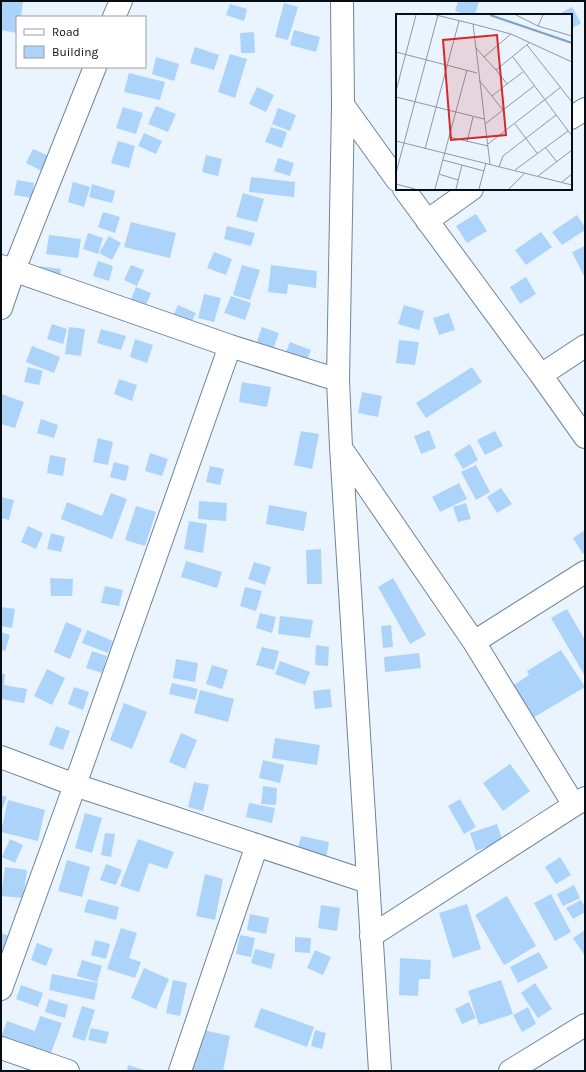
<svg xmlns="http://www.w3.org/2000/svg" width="586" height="1072" viewBox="0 0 586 1072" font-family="Karla,sans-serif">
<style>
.building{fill:#acd3fa}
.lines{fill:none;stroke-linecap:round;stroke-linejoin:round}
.minor-casing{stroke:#6e859b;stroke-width:24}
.minor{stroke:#fff;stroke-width:22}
.inset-river{fill:none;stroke:#7ca1c7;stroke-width:2}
.inset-road{fill:none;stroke:#8e98a1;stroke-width:1}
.view{fill:#d62828;fill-opacity:0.15;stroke:#d62828;stroke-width:2}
.inset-edge{fill:none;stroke:#050d15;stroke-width:2}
</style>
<rect width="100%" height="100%" fill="#eaf4fe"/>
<path class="building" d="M1 1H23L21 17H17V33L1 30Z
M458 1H479L475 15H467L455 11Z
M284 3 298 7 288 40 275 37Z
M230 4 247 9 244 21 226 15Z
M572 7 581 23 571 29V15H557Z
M294 30 320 37 316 52 290 45Z
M254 32 255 53H241L240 33Z
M195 47 219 55 214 70 190 63Z
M230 54 247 59 235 98 218 92Z
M156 57 179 64 174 81 152 74Z
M129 73 165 82 160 100 124 92Z
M257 87 274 95 266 112 249 104Z
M156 106 176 114 168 132 148 124Z
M123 107 143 113 136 134 116 128Z
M278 108 296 115 290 131 272 124Z
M271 127 287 132 282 148 265 142Z
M144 133 162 141 156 154 138 146Z
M118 141 135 146 129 168 111 163Z
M33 149 51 157 44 172 26 163Z
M206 155 222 159 218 176 202 172Z
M278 158 294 163 290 176 274 171Z
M251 177 295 182 294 197 249 192Z
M17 180 34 183 32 198 14 195Z
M73 182 90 187 84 207 68 202Z
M92 184 115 191 112 203 89 197Z
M243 193 264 199 257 222 236 217Z
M103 212 120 217 115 233 98 227Z
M476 214 487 231 467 243 456 226Z
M577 215 585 227V230L562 245 552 232Z
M131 222 176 233 170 258 124 247Z
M227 226 255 233 251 246 224 239Z
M541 232 552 247 526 265 515 250Z
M88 233 103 238 98 254 83 249Z
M49 235 81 239 78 258 46 254Z
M109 236 121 243 112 260 99 253Z
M585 246V278L572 252Z
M214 252 232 259 226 275 207 268Z
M98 261 113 266 109 281 93 276Z
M131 265 144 270 137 286 124 280Z
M242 265 260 270 250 300 233 295Z
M271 265 317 271 316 288 288 284 287 294 268 292Z
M39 266 61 269 59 285 37 282Z
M526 277 536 294 520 304 510 287Z
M136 287 151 293 144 310 129 304Z
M204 294 221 298 214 322 198 318Z
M231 296 251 303 245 320 224 313Z
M178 305 196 313 189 327 172 318Z
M404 305 424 311 419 330 398 324Z
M449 313 455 330 439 335 433 318Z
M52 324 67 329 63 344 47 339Z
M69 327 85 329 81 356 65 354Z
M262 327 279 333 273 350 256 344Z
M101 329 126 336 121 350 97 343Z
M135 339 153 345 147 363 130 357Z
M399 340 419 342 415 365 396 363Z
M290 342 311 350 305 365 284 357Z
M32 346 60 357 54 373 26 362Z
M28 367 43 371 39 385 24 382Z
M472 367 482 382 426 418 416 403Z
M119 379 137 385 132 401 114 394Z
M242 382 271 387 267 407 239 402Z
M362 392 382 396 378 417 358 413Z
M1 394 24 402 15 428 1 424Z
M41 419 58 425 54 438 37 433Z
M429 430 436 448 421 454 414 436Z
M301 431 319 434 312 469 294 465Z
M495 431 503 446 485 455 477 440Z
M98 438 113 442 108 465 93 462Z
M470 444 478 460 463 469 454 454Z
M150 453 168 459 162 476 145 471Z
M50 455 66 458 63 476 47 473Z
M114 462 129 466 126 481 110 477Z
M476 465 490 492 476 500 461 472Z
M210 466 224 469 220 485 206 482Z
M459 483 467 499 440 512 432 497Z
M501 488 512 504 497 513 487 497Z
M111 493 127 499 112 539 61 519 67 502 102 516Z
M1 497 14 500 9 520 1 518Z
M199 501 227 503 226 521 198 519Z
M466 503 471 519 458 522 453 507Z
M269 505 307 512 304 531 266 524Z
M136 506 156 512 145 546 125 540Z
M189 521 207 524 203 553 184 549Z
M28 526 43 533 36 549 21 542Z
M585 530V553L583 554 573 538Z
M51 533 65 537 61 552 47 549Z
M321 549 322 584H307L306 550Z
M186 561 222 572 217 588 181 577Z
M254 562 271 567 265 585 248 579Z
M50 578 73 579 72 596H51Z
M393 578 426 635 410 644 378 587Z
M105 586 123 590 119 606 101 603Z
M245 587 262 591 256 611 240 606Z
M1 607 15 609 12 628 1 626Z
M567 609 585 640V676L551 618Z
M260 613 276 617 272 633 256 628Z
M280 616 313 620 310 638 278 634Z
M66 622 82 629 70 659 54 652Z
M391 625 393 647 383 648 381 626Z
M87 630 113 641 108 653 82 643Z
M1 632 10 635 5 651 1 650Z
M316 645 329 647 328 666 315 665Z
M262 647 279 651 274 670 256 665Z
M561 650 585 687 531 719 511 687 529 675 527 671Z
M92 651 107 656 102 673 86 668Z
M419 653 421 668 385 672 384 657Z
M176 659 198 663 195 682 173 678Z
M280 661 310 672 305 685 275 674Z
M212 665 228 670 222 689 206 684Z
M47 669 65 678 52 705 34 696Z
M1 674H5L4 685 27 689 24 703 1 699Z
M172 683 198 689 195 700 169 694Z
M74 687 89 692 83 710 68 704Z
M330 689 332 707 315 709 313 691Z
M200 690 234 699 228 722 194 713Z
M124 703 147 712 132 749 110 740Z
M56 726 70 731 63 750 49 745Z
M181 733 197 740 185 769 169 762Z
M275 738 320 745 317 765 272 758Z
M263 760 284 765 280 783 259 778Z
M510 764 530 791 503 811 483 783Z
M194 782 209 785 203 811 188 807Z
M263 786 277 788 276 805 261 804Z
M1 795 7 797 1 812Z
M460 799 476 827 464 834 448 806Z
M8 800 45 810 38 841 1 832Z
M249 803 275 808 272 823 246 817Z
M85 813 102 818 92 853 75 848Z
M497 824 503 841 476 851 470 833Z
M105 833 115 834 111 857 101 855Z
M301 836 329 842 326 859 297 853Z
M10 839 23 845 15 863 2 857Z
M138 839 174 852 167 869 149 863 139 892 120 886Z
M560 857 571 875 556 884 545 867Z
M67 860 90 867 82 897 58 891Z
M106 864 122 870 116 885 100 880Z
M5 867 27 870 23 898 1 896Z
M205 874 223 879 215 920 196 916Z
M574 885 580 898 563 906 557 894Z
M551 894 571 932 555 941 534 903Z
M507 896 536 946 504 965 475 915Z
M88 899 119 907 116 920 84 912Z
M581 900 585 907V912L573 919 566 908Z
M467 904 481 949 453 958 439 913Z
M321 905 340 908 337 931 318 928Z
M250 914 269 918 266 934 247 930Z
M121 928 137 933 129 958 141 962 135 978 107 969Z
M585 930V956L573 938Z
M1 933 9 936 4 951H1Z
M240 935 255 938 251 957 236 954Z
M295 937 311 938 310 953 295 952Z
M95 940 110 944 106 959 91 955Z
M37 943 53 949 46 966 31 960Z
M255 949 275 954 271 969 251 963Z
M315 950 331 957 323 975 307 968Z
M539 952 548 968 518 983 510 967Z
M400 958 431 960 430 979H419L418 996 399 995Z
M82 960 102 966 97 982 77 976Z
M144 968 169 979 156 1009 131 998Z
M52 974 98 983 94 1000 49 990Z
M173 980 187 983 180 1016 166 1013Z
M501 980 513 1014 479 1025 468 991Z
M535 983 552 1009 538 1018 521 993Z
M21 985 43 993 38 1007 16 999Z
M49 999 68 1005 65 1018 45 1012Z
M469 1002 476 1018 462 1024 455 1009Z
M82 1006 95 1010 85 1041 72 1037Z
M528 1007 536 1024 522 1032 513 1015Z
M261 1008 314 1027 307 1047 254 1027Z
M40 1016 62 1023 50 1056 1 1038 7 1021 35 1031Z
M91 1028 109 1032 106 1044 88 1040Z
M199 1029 230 1036 223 1071H190Z
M315 1030 326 1033 322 1049 311 1046Z
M128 1065 147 1071H127Z"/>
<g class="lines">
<defs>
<path id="minor" d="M342 1 343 105 338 380 341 447 380 1071
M114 17 121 1
M343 105 397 180
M571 118 585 109
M404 189 541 375 585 346
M427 221 472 189
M1 266 230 346 338 380
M1 308 14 270 95 67
M541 375 585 437
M341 448 474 642 574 805
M474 642 585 572
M1 757 75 785 368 882
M371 936 585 798
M1 989 75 785 230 346
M1 1048 68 1071
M180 1071 257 845
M510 1071 585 1025"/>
</defs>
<use href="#minor" class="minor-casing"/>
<use href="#minor" class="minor"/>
</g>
<g transform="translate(396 14)">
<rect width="176" height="176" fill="#eaf4fe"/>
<path class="inset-river" d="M94 1 176 29"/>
<path class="inset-road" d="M40 1 77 10 94 150M120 1 142 12 176 22M77 10 115 20 176 48M142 12 147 1M131 31 176 88M79 33 100 56 133 29M0 38 81 59M88 43 115 20M117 43 176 122M100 56 111 70 127 58M83 66 107 96M0 77 20 1M96 82 111 70M0 83 88 105M89 110 138 72M119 110 141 139M53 123 92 132M0 127 176 171M71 128 77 103M92 130 165 73M149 133 161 148M29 135 63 7M47 146 88 157M103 153 107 142 160 101M119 156 172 117M0 159 42 1M43 160 62 166M142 162 176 136M166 168 176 160M0 170 19 175M39 175 71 56M60 175 66 151M83 175 90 149M113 175 129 159"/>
<path class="view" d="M101 21 110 121 55 126 47 26Z"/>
<rect width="176" height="176" class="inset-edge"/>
</g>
<rect width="586" height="1072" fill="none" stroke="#050d15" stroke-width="4"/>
<rect x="16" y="16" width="130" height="52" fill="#ffffff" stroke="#9b9ea1"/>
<rect x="24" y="29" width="20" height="6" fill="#ffffff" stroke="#9b9ea1"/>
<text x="52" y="36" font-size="12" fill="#050d15">Road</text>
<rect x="24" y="46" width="20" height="12" fill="#acd3fa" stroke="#9b9ea1"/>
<text x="52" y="56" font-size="12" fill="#050d15">Building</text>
</svg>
